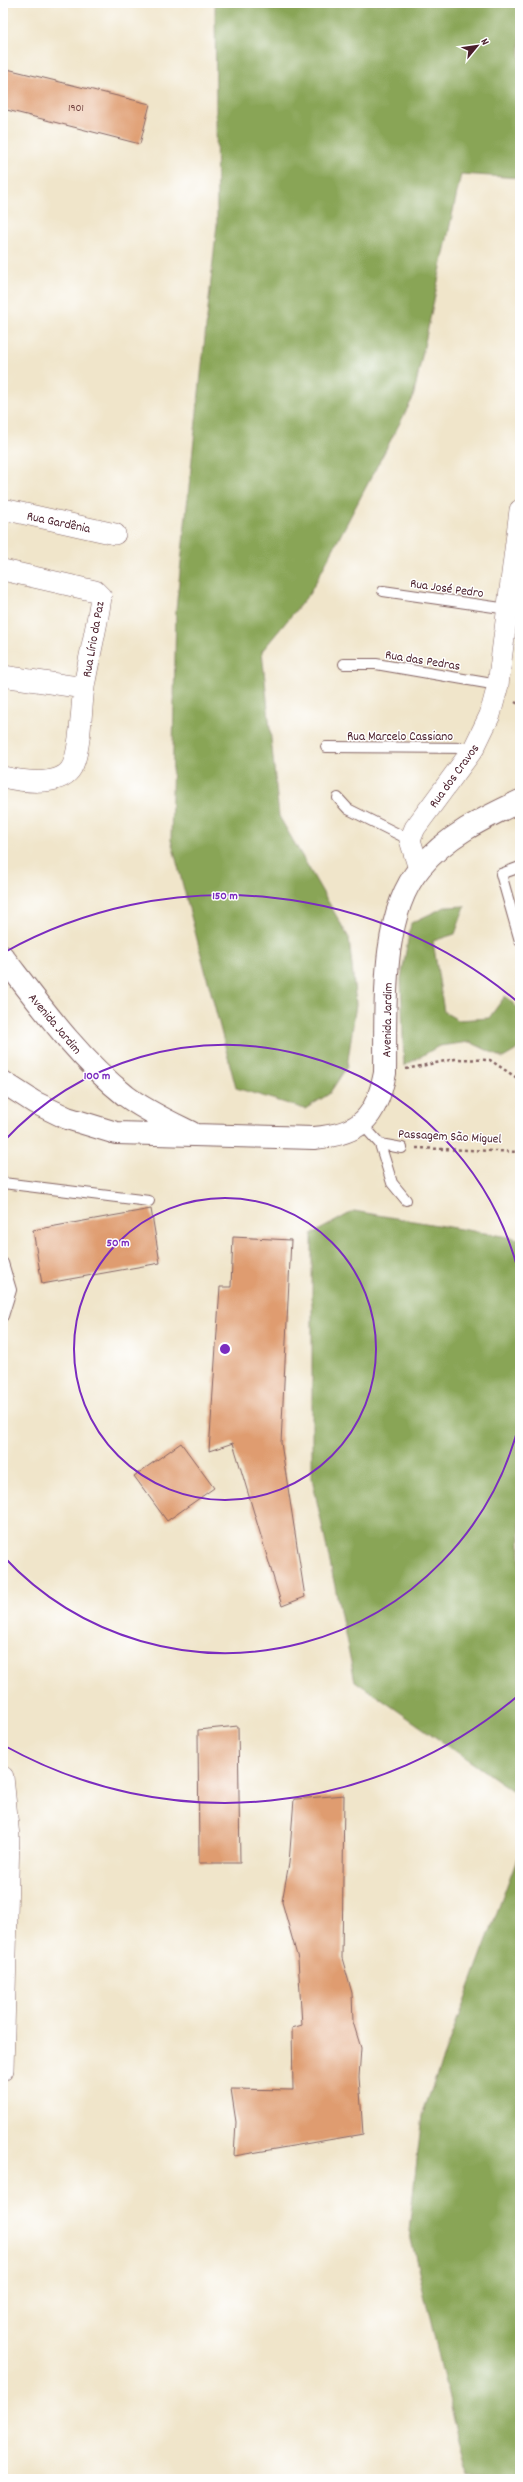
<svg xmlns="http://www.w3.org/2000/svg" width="523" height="2482" viewBox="0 0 523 2482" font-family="Dekko,sans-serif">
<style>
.forest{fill:#89a557;stroke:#6a6241}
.building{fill:#df9c70}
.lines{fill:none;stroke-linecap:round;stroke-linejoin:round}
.service-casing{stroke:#846463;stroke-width:12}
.minor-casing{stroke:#846463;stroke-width:22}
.tertiary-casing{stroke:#846463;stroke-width:24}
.path{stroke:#846463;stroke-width:2.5;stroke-dasharray:3 3;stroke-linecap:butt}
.service{stroke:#fff;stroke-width:10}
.minor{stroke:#fff;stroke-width:21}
.tertiary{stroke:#fff;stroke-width:22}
.ring{fill:none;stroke:#7b2cbf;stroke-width:2}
.labels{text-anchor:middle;stroke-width:3;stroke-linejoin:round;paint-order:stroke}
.number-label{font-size:11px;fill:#6f3e3c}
.street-label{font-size:13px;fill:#4a1f2b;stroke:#fff}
.centre{fill:#7b2cbf;stroke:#fff;stroke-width:2}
.ring-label{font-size:12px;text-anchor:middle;font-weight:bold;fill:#7b2cbf;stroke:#fff;stroke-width:3;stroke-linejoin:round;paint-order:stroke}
</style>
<rect width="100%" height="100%" fill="#fff"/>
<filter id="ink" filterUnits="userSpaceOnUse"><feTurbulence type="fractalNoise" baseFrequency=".025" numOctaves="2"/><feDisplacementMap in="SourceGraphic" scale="8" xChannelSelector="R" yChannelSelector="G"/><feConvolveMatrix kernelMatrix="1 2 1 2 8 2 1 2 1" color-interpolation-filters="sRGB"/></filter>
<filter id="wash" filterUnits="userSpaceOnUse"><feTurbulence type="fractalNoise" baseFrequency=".012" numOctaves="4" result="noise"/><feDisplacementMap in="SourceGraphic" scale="16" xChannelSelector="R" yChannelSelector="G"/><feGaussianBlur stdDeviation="0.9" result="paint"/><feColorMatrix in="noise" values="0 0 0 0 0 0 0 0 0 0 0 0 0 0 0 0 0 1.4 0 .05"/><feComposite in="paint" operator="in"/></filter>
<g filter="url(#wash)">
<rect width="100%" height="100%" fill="#f0e5ca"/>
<path class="forest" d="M215 3H520V178L461 174 413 398 310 593 262 651 279 816 349 938 356 1004 347 1067 329 1094 305 1109 236 1088 171 840 176 609 217 224Z
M465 906 455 934 433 941 444 1012 458 1020 489 1018 505 996 520 1010V1048L503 1058 470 1042 439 1046 404 1066 401 979 411 923 445 907Z
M354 1211 520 1239V1796L355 1681 312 1478V1234Z
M520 1850V2479H468L409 2230 422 2115Z"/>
<g id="blocks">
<path class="building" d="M3 68 150 104 140 144 3 109Z
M151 1209 160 1263 42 1284 33 1230Z
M233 1237 291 1240 281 1443 305 1597 282 1606 233 1443 209 1451 220 1287H231Z
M181 1443 214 1488 167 1521 134 1476Z
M238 1726 240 1863H199L198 1730Z
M344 1795 342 1958 352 1993 353 2022 361 2048 359 2077 363 2134 234 2156 236 2122 231 2089 293 2090 292 2028 302 2025 298 1959 282 1902 289 1863 294 1799Z"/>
</g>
</g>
<g filter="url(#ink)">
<use href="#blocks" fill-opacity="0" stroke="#846463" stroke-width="1"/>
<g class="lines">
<defs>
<path id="service" d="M383 591 508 609
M344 664H376L498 685
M326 747 474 748
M338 798 348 809 410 840
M520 867 501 874 520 941
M362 1124 380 1144 392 1183 406 1200
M380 1144 402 1148
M3 1183 149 1201
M3 1263 11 1290 3 1316"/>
<path id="minor" d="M3 509 115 534
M3 570 95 591 101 597C97 627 89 657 84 687 81 707 81 756 70 770 57 787 20 781 3 777
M3 676 84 688
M419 869 410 840 415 828 474 748 490 715 498 685 520 510
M3 1777 9 1837 3 2070"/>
<path id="tertiary" d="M3 957C40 1005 78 1058 126 1096 146 1111 170 1122 192 1133
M3 1082 34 1102 67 1118 116 1133 314 1138C361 1134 376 1118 385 1073 386 1013 379 916 420 868 446 836 484 818 520 801"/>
</defs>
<use href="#service" class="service-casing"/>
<use href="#minor" class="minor-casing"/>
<use href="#tertiary" class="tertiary-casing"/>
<path class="path" d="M515 702 520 705
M406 1069 455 1059 490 1060 520 1080
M416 1148 520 1152"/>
<use href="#service" class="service"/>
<use href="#minor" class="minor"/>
<use href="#tertiary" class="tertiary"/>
</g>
</g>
<g class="ring">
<circle cx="225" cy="1349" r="151"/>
<path d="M520 1420A303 303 0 0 1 3 1556M3 1142A303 303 0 0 1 520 1278"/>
<path d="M520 1694A454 454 0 0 1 5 1746M5 952A454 454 0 0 1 520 1004"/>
</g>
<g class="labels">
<g class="number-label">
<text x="76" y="111">1901</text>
</g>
<g class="street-label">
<text transform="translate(59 521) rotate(12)" y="5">Rua Gardênia</text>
<text transform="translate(447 587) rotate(8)" y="5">Rua José Pedro</text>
<text transform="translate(92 639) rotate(-80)" y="5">Rua Lírio da Paz</text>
<text transform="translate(423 659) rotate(9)" y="5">Rua das Pedras</text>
<text x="400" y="740">Rua Marcelo Cassiano</text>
<text transform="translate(453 775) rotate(-54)" y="5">Rua dos Cravos</text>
<text transform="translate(386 1020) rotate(-89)" y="5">Avenida Jardim</text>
<text transform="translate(56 1023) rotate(50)" y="5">Avenida Jardim</text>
<text transform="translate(450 1135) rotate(3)" y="5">Passagem São Miguel</text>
</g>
</g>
<circle cx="225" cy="1349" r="6" class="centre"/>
<g class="ring-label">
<text x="225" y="899">150 m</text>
<text x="97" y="1079">100 m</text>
<text x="118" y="1246">50 m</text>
</g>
<rect width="523" height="2482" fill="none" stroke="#fff" stroke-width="16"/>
<g transform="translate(477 46) rotate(61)" stroke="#ffffff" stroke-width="3" paint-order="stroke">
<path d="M0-3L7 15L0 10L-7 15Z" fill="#4a1f2b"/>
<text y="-6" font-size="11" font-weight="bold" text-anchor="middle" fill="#4a1f2b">N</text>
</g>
</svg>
